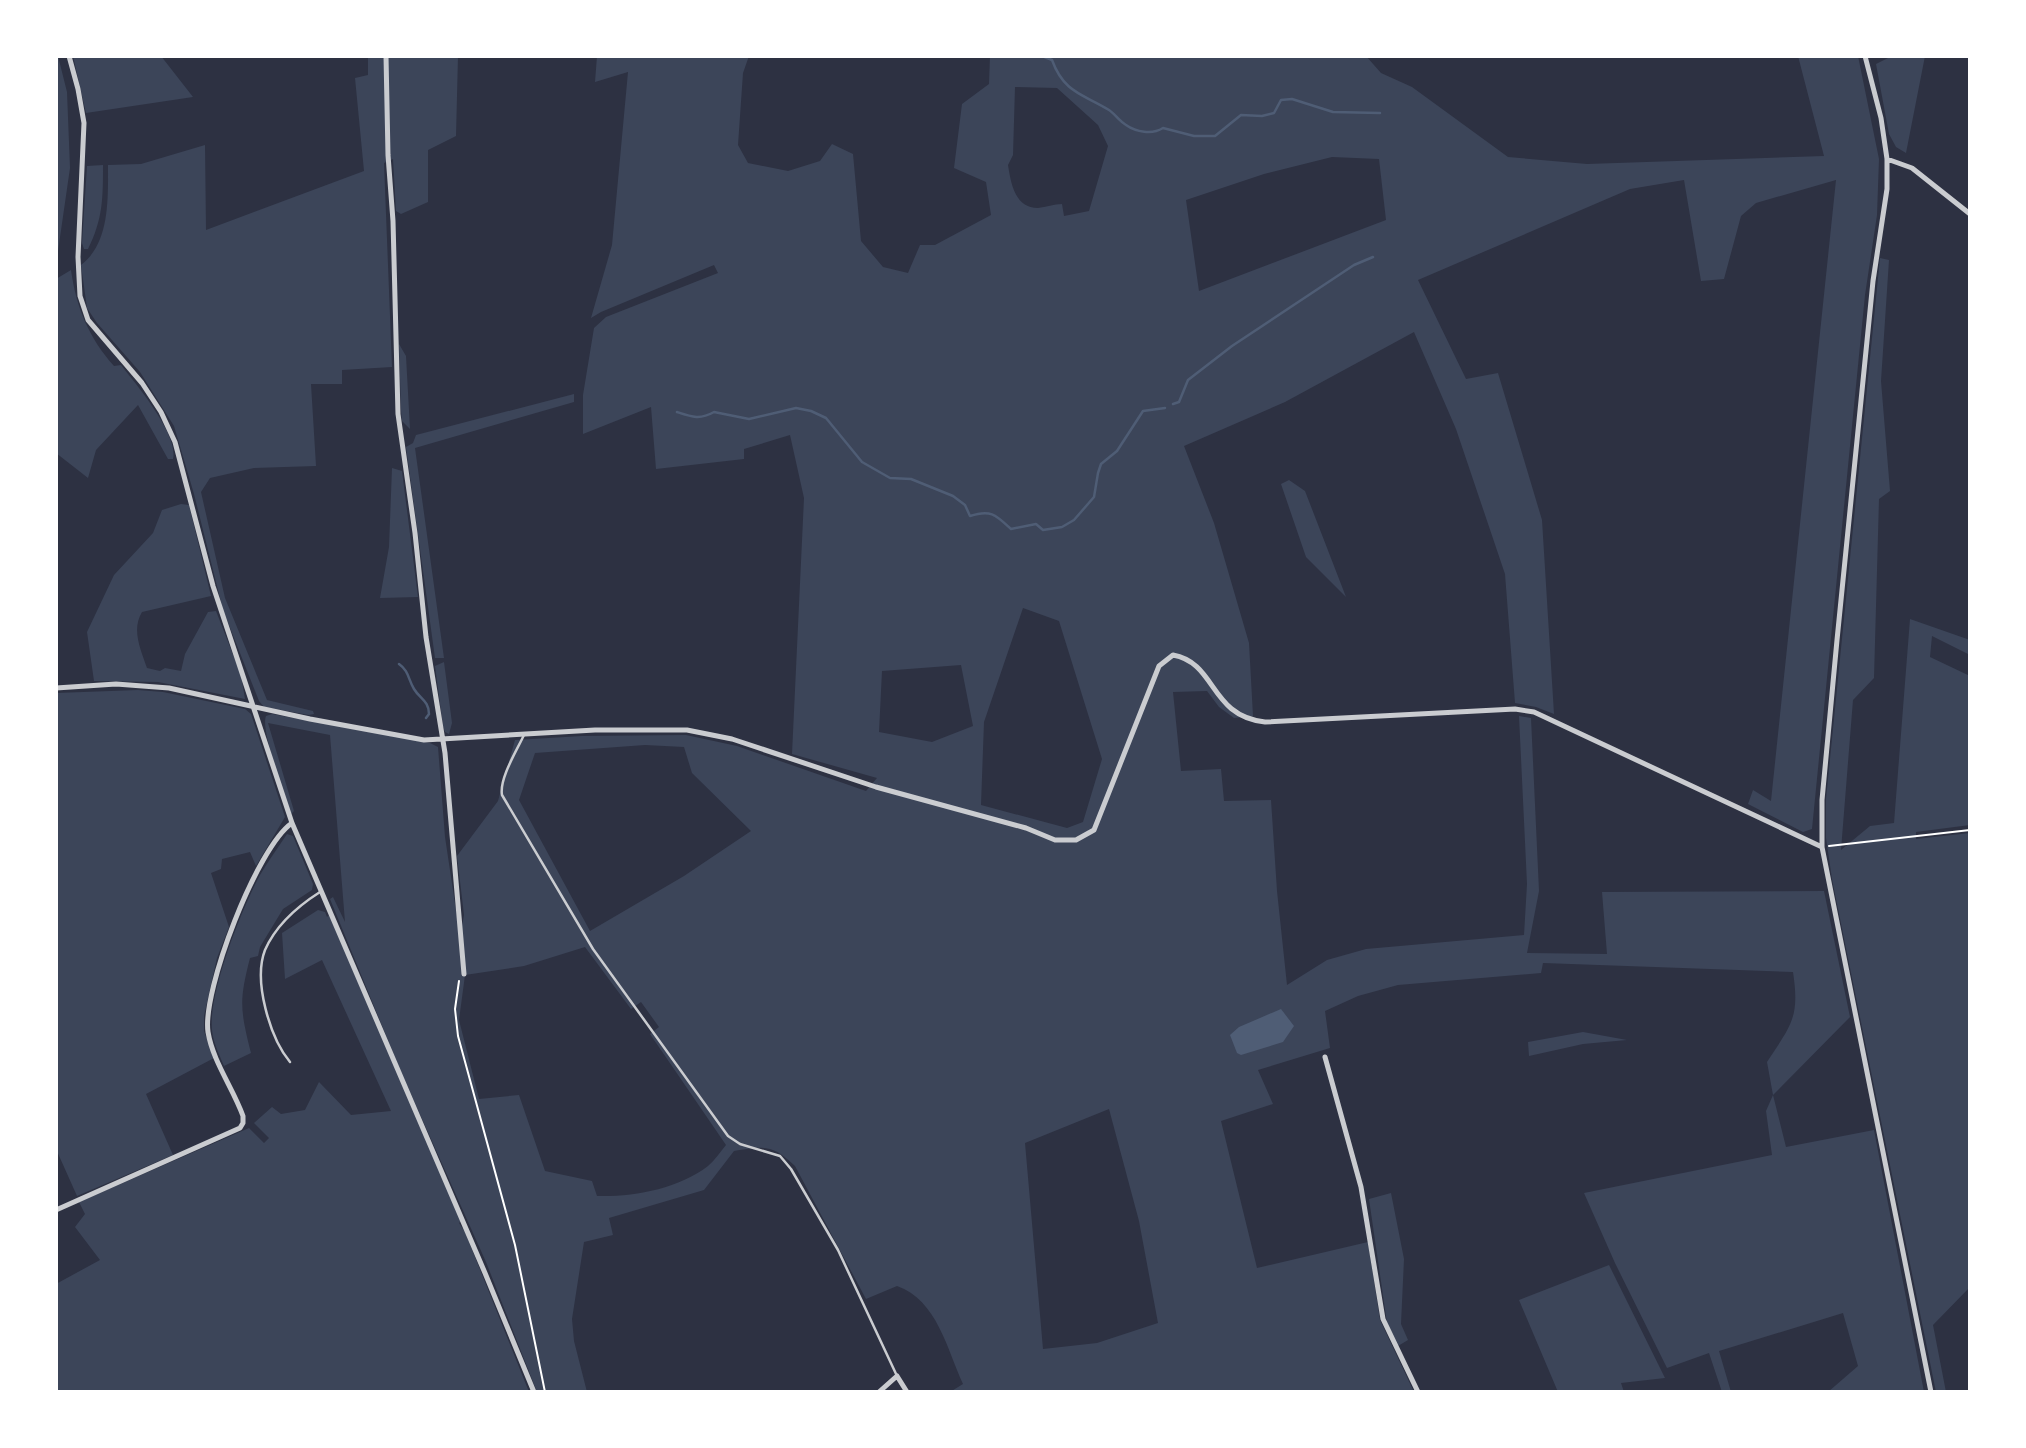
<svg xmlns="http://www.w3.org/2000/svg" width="2026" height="1448" viewBox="0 0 2026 1448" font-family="'PT Sans',sans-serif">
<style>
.green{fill:#3c4559;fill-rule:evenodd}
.water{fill:#4f5d75}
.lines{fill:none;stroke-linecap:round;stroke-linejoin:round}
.stream{stroke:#4f5d75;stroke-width:2.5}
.path{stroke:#fff;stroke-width:2}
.service{stroke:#caccd0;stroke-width:2.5}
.minor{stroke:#caccd0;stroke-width:5}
</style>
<rect width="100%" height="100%" fill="#2d3142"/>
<path class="green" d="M56 56H58L67 92 70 168 56 265Z
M73 56H161L193 97 86 113Z
M368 56H458L456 136 428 150V202L401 214 396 211 393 159 384 163 392 367 342 370V384H311L316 466 254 468 210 478 201 492 225 598 267 700 313 711 314 714 309 715 264 707 259 701 223 610 194 494 174 426 140 372 97 323 87 308 81 265C110 243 108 199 108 165L141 164 205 145 206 230 364 171 355 78 368 75Z
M597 56H749L743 73 738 145 748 163 788 171 820 161 832 144 853 154 861 241 883 267 908 273 920 245H935L991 215 986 182 954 168 962 104 989 84 990 56H1366L1381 73 1412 87 1508 157 1587 164 1824 156 1798 56H1858L1879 159 1877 215 1865 295 1812 829 1803 832 1748 804 1753 790 1771 801 1836 180 1756 203 1741 216 1724 279 1701 281 1684 180 1630 189 1418 280 1466 379 1498 373 1542 520 1554 714 1536 707 1515 703 1505 574 1456 429 1414 332 1285 402 1184 446 1214 523 1249 643 1253 716 1234 718 1219 707 1207 691 1173 692 1181 771 1221 769 1224 801 1271 800 1277 891 1287 985 1327 960 1366 949 1524 935 1527 884 1519 716 1531 718 1539 891 1527 953 1607 954 1602 892 1824 891 1850 1017 1773 1095 1786 1147 1874 1130 1924 1392H1828L1858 1366 1843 1313 1719 1351 1731 1392H1722L1709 1353 1667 1368 1615 1263 1584 1193 1772 1155 1766 1111 1773 1095 1767 1062C1791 1025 1800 1018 1793 972L1543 963 1541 973 1398 985 1358 996 1325 1011 1330 1048 1258 1070 1273 1104 1221 1121 1257 1268 1368 1242 1380 1320 1414 1392H950L963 1384C947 1349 937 1300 897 1286L866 1299 795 1166C772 1144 764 1146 734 1151L704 1190 609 1218 613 1235 584 1242 572 1319 574 1341 587 1392H537L486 1262 401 1072 330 899 333 897 345 922 330 735 268 723 294 811 291 814C285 795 260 730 266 716L272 714 430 743 438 747 445 837 460 937 464 915 457 856 498 801 515 740 582 736 686 735 737 746 866 791 877 778 792 754 804 498 790 435 744 449V459L656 469 651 407 583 434V395L594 328 606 317 718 273 714 265 601 312 591 318 612 245 628 72 595 82ZM1015 87 1057 88 1098 125 1108 146 1089 211 1064 216 1062 204C1054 204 1046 207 1038 208 1015 208 1011 184 1008 165L1013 155ZM1332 157 1379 159 1386 220 1199 291 1186 200 1264 174ZM1023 608 1059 621 1102 759 1083 822 1067 828 981 805 984 722ZM961 665 973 726 932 742 879 732 882 671ZM645 745 684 747 692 773 751 831 684 876 590 931 519 800 535 753ZM585 947 631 1009 641 1002 659 1027 650 1034 726 1145C720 1152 715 1160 708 1166 678 1189 634 1197 597 1196L592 1181 545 1171 519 1095 479 1099 459 1020 465 975 524 966ZM1109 1109 1139 1221 1158 1323 1097 1343 1043 1349 1025 1143Z
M1892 56H1925L1906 153 1896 147 1889 134 1876 64Z
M103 165C103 198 103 219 88 249H84L82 243 87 166Z
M1880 258 1889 260 1881 381 1890 491 1879 499 1874 678 1853 700 1841 850 1870 826 1894 823 1910 619 1970 640V655L1932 636 1930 657 1970 676V825L1916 832V839L1970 833V1287L1933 1325 1946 1392H1936L1832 879 1826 838V799Z
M71 270C76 307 89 338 114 366L121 365C136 384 179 435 173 459H168L138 405 96 450 88 478 56 453V279Z
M399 344 406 356 410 429 402 421 401 410Z
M574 394V402L415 448 444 658H435L406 447 413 443 416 435Z
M392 468 402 471 418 597 380 598 389 547Z
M1289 480 1305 491 1346 597 1306 557 1281 484Z
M181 504 189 505 211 596 142 612C131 630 141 650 147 668L160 671 165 668 181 671 185 654 208 612 216 611 241 675 245 699 158 682 94 681 87 632 114 575 153 533 162 510Z
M444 662 452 723 449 734 445 732 443 726 435 666Z
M138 690 163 692 245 709 251 714 285 817 256 866 250 852 222 859 221 869 211 873 229 927 217 958 204 1016V1031L214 1058 146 1094 173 1155 77 1196 56 1149V693Z
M287 834 293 836 313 884 312 890 283 909 260 947 258 956 250 958C239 1001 240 1009 251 1053L224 1066C219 1054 213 1042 212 1030 208 993 242 908 260 875 268 861 278 848 287 834Z
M318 910 325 912 327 917 329 915 461 1221 459 1223 465 1232 529 1392H56V1284L100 1260 75 1227 85 1214 79 1202 249 1128 264 1143 269 1138 254 1123 272 1107 281 1114 305 1110 319 1082 351 1115 391 1111 322 960 285 979 282 933Z
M1583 1032 1627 1040 1583 1044 1529 1056 1528 1042Z
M1391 1193 1404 1259 1401 1324 1408 1340 1398 1346 1387 1323 1369 1199Z
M1609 1265 1665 1378 1621 1383 1624 1392H1558L1519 1300Z"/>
<path class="water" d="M1281 1009 1294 1026 1283 1042 1241 1055 1237 1053 1230 1035 1239 1027Z"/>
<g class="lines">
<path class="stream" d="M1042 56 1052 60C1064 93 1083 94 1109 110 1115 114 1119 121 1126 125 1136 132 1152 135 1163 128L1194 136H1215L1241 115 1262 116 1274 113 1281 100 1292 99 1333 112 1380 113
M1173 404 1179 402 1188 380 1232 346 1354 265 1373 257
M677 412C692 417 700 420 714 412L749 419 796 408 811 411 826 418 862 462 890 478 911 479 953 496 965 505 970 516C991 509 996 515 1011 529L1036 524 1043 530 1062 527 1074 520 1094 497 1098 473 1101 464 1117 451 1143 411 1165 408
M399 664C409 671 408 679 414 689 420 699 429 701 429 714L426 718"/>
<path class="path" d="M1829 846 1970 830
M459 981 455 1009 458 1036 515 1245 545 1392"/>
<path class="service" d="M524 735C517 750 499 779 502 795L593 949 728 1136 740 1144 780 1156 791 1169 838 1250 897 1376
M290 1062C270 1038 253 981 265 950 276 925 298 906 320 892"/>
<path class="minor" d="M69 56 78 89 84 123 78 257 80 296 88 320 142 383 161 412 175 442 213 586 292 823 485 1273 534 1392
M386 56 388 155 393 221 398 414 415 533 426 637 445 753 464 974
M1865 56 1881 118 1887 159V189L1873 281 1837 640 1822 800V847L1931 1392
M1887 159 1912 168 1970 214
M56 688 116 684 169 688 310 719 424 740 595 730H687L732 739 876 787 1026 828 1055 840H1076L1094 830 1159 666 1173 655C1217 663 1209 716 1265 722L1515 709 1534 712 1822 847
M1325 1057 1361 1187 1383 1319 1418 1392
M56 1210 240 1128 243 1123V1116C233 1088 213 1062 208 1032 202 991 257 847 292 823
M879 1392 897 1376 907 1392"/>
</g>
<rect width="2026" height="1448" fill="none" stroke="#ffffff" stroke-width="116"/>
</svg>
